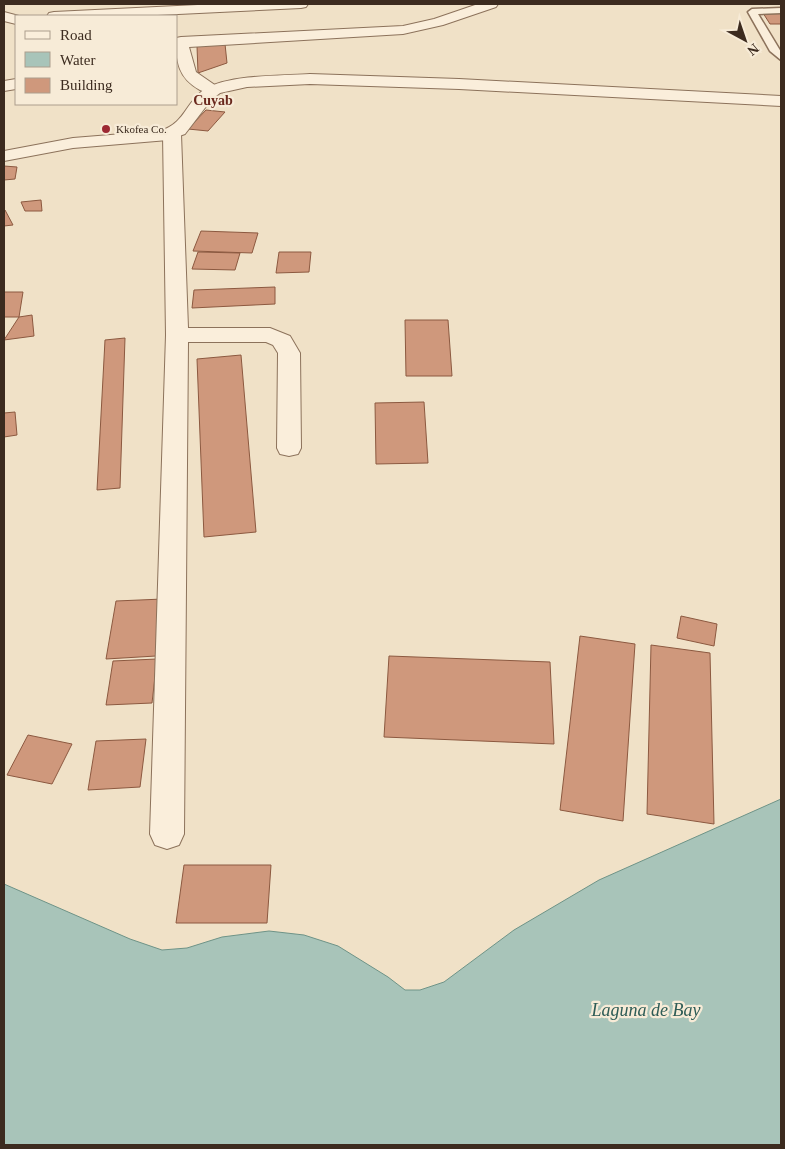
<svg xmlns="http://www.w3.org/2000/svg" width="785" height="1149" viewBox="0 0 785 1149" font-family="'Times New Roman',serif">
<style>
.water{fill:#a8c4b9;stroke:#6e9387}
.building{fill:#cf987c;stroke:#8c5940}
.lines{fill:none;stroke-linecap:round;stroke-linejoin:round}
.service-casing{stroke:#8c725b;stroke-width:3}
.minor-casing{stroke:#8c725b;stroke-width:2}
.tertiary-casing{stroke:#8c725b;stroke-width:2}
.service{fill:#faeedb;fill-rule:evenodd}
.minor{fill:#faeedb;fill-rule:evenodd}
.tertiary{fill:#faeedb;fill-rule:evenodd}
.poi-dot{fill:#9d2933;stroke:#f7ebd7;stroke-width:2}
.labels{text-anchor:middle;stroke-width:4.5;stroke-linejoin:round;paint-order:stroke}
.far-poi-label{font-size:11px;fill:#3c2b1f;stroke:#f7ebd7;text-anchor:start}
.far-quarter-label{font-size:14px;font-weight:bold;fill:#6a281d;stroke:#f7ebd7}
.near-water-label{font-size:18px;font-style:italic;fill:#2e5c56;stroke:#f7ebd7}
</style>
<rect width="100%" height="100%" fill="#f0e1c7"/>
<path class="water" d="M781 799V1145H4V884L130 939 162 950 187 948 222 937 269 931 304 935 338 946 388 977 405 990H420L444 982 514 930 599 880Z"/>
<path class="building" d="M763 13H781V24H770Z
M225 44 227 63 198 73 197 46Z
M206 110 225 112 208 131 188 129Z
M4 166 17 167 15 179 4 180Z
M41 200 42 211H25L21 202Z
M4 210H5L13 225 4 226Z
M201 231 258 233 252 253 193 251Z
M198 252 240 253 235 270 192 269Z
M279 252H311L309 272 276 273Z
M275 287V304L192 308 194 290Z
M4 292H23L19 317H4Z
M32 315 34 336 4 340 19 317Z
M405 320H448L452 376H406Z
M125 338 120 488 97 490 105 340Z
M241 355 256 532 204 537 197 359Z
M424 402 428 463 376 464 375 403Z
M15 412 17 435 4 437V413Z
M163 599 156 656 106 659 116 601Z
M681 616 717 624 714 646 677 638Z
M580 636 635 644 623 821 560 810Z
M651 645 710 653 714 824 647 814Z
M389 656 550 662 554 744 384 737Z
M157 659 152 703 106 705 113 661Z
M28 735 72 744 52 784 7 775Z
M146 739 140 787 88 790 96 741Z
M184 865H271L267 923H176Z"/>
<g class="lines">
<defs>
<path id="service" d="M781 8V13L758 14 781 52V60L770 51 748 12 752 9Z"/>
<path id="minor" d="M218 4H308L306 7 301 8 137 16H47L49 13 54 12Z
M478 4H498L496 7 443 25 403 34 189 47 196 72 222 90 220 93C212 95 207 93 200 90 178 78 176 62 176 38L181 37 403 26 434 19Z
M4 12 19 16H16V24L4 21Z
M16 79V89L4 91V81Z
M172 129 178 130 181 134 188 328H270L290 336 300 353 301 448 298 454 289 456 280 454 277 448 278 353 273 345 266 342H188L184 834 179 845 167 849 155 845 150 834 166 335 163 134 166 130Z"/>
<path id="tertiary" d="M310 74 459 79 781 96V106L459 89 310 84 247 87 220 93 211 100 185 134 168 140 73 148 4 161V151L73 138 160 131C184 123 184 107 201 92 222 74 282 76 310 74Z"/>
</defs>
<use href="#service" class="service-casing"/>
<use href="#minor" class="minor-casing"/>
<use href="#tertiary" class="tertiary-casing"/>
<use href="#service" class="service"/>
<use href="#minor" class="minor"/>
<use href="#tertiary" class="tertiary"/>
</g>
<circle class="poi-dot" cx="106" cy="129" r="5"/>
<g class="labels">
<g class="far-poi-label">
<text x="116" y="133">Kkofea Co.</text>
</g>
<g class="far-quarter-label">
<text x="213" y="105">Cuyab</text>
</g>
<g class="near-water-label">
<text x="646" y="1016">Laguna de Bay</text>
</g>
</g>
<rect width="785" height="1149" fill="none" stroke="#3c2b1f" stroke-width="10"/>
<rect x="15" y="15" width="162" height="90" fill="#f7ebd7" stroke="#ac9e8d"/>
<rect x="25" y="31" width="25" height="8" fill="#faeedb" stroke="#ac9e8d"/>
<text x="60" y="40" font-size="15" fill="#3c2b1f">Road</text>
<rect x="25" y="52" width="25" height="15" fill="#a8c4b9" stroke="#ac9e8d"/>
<text x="60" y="65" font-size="15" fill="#3c2b1f">Water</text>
<rect x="25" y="78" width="25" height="15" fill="#cf987c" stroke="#ac9e8d"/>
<text x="60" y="90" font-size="15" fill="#3c2b1f">Building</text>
<g transform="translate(745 40) rotate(140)" stroke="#f7ebd7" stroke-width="4" paint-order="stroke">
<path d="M0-4L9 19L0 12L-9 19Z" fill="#3c2b1f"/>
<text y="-8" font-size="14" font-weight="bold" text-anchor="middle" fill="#3c2b1f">N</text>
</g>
</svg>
